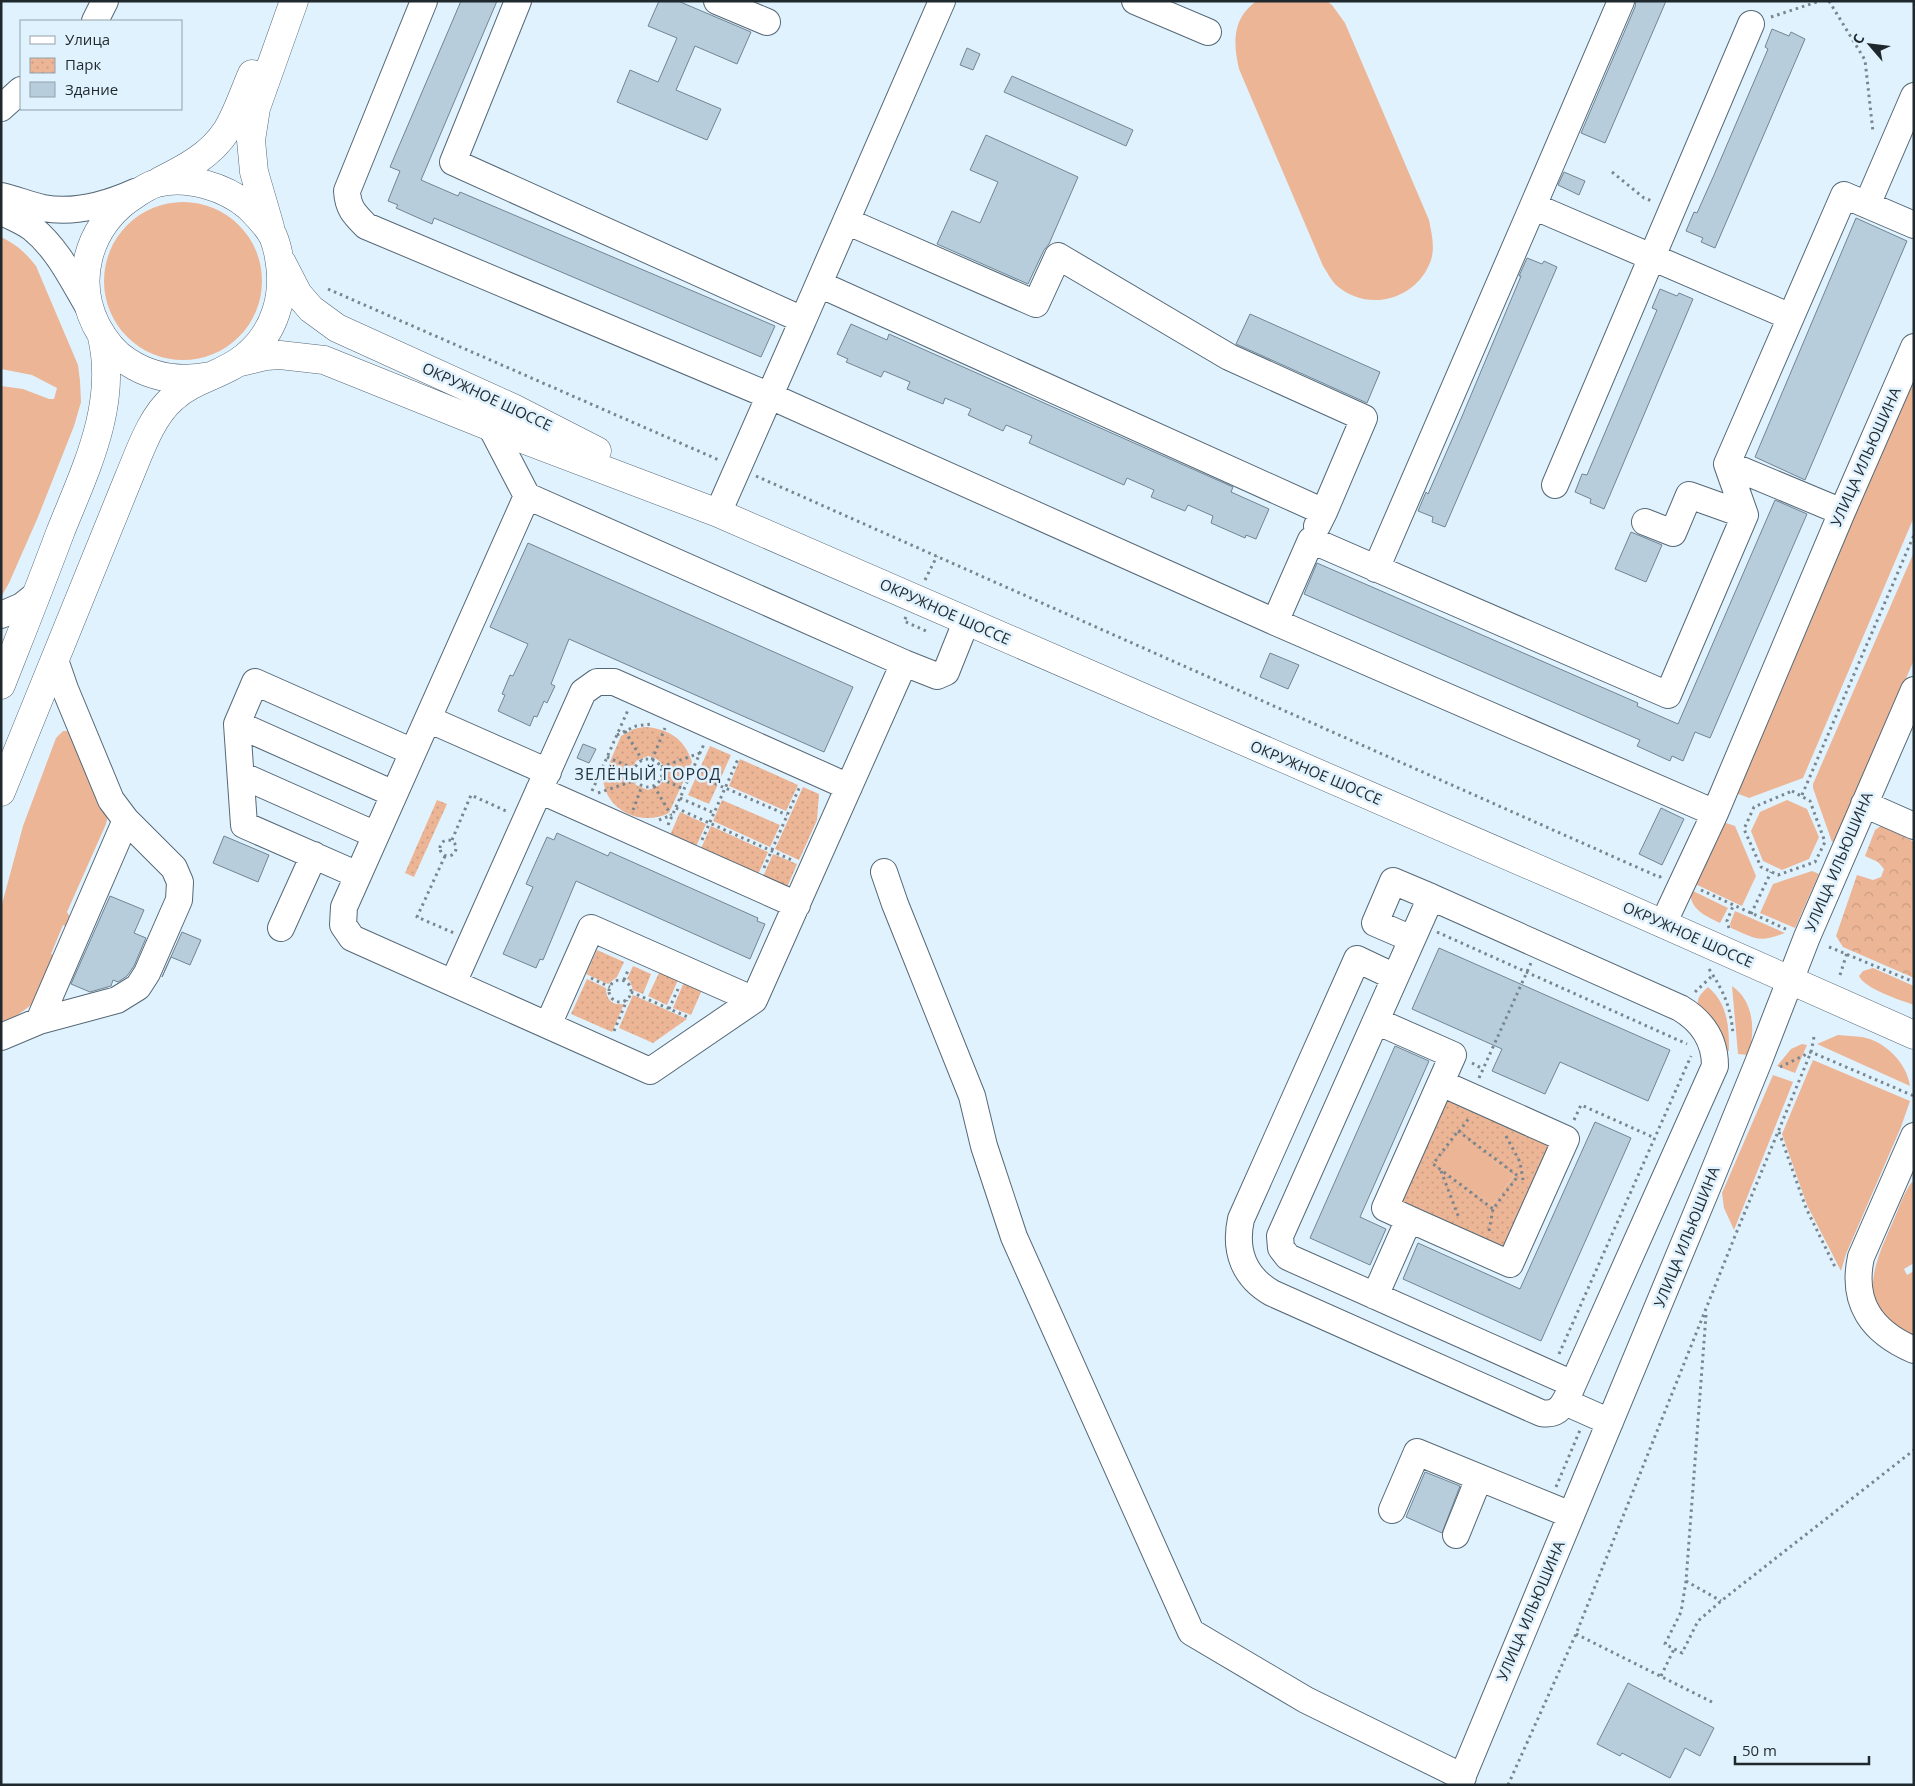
<svg xmlns="http://www.w3.org/2000/svg" width="1915" height="1786" viewBox="0 0 1915 1786" font-family="'Open Sans',sans-serif">
<style>
.green{fill:#ecb596}
.forest{fill:url(#forest-crowns)}
.park{fill:url(#park-dots);fill-rule:evenodd}
.building{fill:#b7cddc;stroke:#718593}
.lines{fill:none;stroke-linecap:round;stroke-linejoin:round}
.minor-casing{stroke:#556876;stroke-width:28}
.major-casing{stroke:#556876;stroke-width:29}
.path{stroke:#79868e;stroke-width:3;stroke-dasharray:2.5 4;stroke-linecap:butt}
.minor{stroke:#fff;stroke-width:26}
.major{stroke:#fff;stroke-width:28}
.labels{text-anchor:middle;stroke-width:5;stroke-linejoin:round;paint-order:stroke}
.street-label{font-size:15px;fill:#1f282d;stroke:#e0f2fe}
.neighbourhood-label{font-size:16px;letter-spacing:1px;fill:#243541;stroke:#e0f2fe}
</style>
<defs>
<pattern id="forest-crowns" width="20" height="18" patternUnits="userSpaceOnUse" patternTransform="scale(1.25)"><rect width="20" height="18" fill="#ecb596"/><path d="M2 6a3 3 0 1 1 6 0M12 15a3 3 0 1 1 6 0" fill="none" stroke="#ca9c82"/></pattern>
<pattern id="park-dots" width="8" height="8" patternUnits="userSpaceOnUse" patternTransform="scale(1.25)"><rect width="8" height="8" fill="#ecb596"/><path d="M2 2h.1M6 6h.1" fill="none" stroke="#ca9c82" stroke-width="1.8" stroke-linecap="round"/></pattern>
</defs>
<rect width="100%" height="100%" fill="#e0f2fe"/>
<path class="green" d="M1257 1H1327L1332 5 1345 23 1429 220C1432 235 1436 251 1429 265 1413 301 1366 312 1336 285 1331 280 1327 272 1323 266L1239 69C1233 43 1232 18 1257 1Z
M104 281a79 79 0 1 1 158 0a79 79 0 1 1-158 0Z
M1 237C16 244 26 253 36 266L78 365 80 381 81 402 74 426 38 517 9 583 1 597V386L23 389 49 399H54L57 388 32 375 1 369Z
M1914 378V517L1803 778 1749 798 1736 793Z
M1914 552V660L1836 840 1832 842 1813 788V784Z
M63 731H67L75 736 108 815 106 824 67 912 73 922 70 928 63 925 51 954 58 957 38 1000 1 1027V908L23 826 56 738Z
M1787 800 1807 809 1819 837 1809 859 1782 870 1763 861 1751 831 1760 812Z
M1723 822 1735 826 1756 876 1742 906 1693 883Z
M1812 871 1819 874 1795 928 1760 913 1773 884Z
M1691 890 1728 908 1720 923C1706 916 1688 909 1691 890Z
M1735 911 1785 933C1759 943 1756 939 1731 928L1730 924Z
M1873 968 1914 986V1005C1900 1000 1865 989 1859 976L1863 971Z
M1732 986C1754 1001 1756 1032 1748 1055L1738 1054Z
M1708 987C1728 1004 1729 1026 1729 1051L1721 1048C1716 1039 1696 1010 1698 1000 1699 995 1704 991 1708 987Z
M1838 1035C1846 1036 1855 1036 1862 1037 1885 1041 1907 1063 1910 1086L1817 1044Z
M1802 1044 1807 1045 1795 1073 1777 1066 1791 1049Z
M1813 1060 1910 1101 1901 1127 1846 1254 1841 1271 1807 1205 1782 1134Z
M1773 1075 1793 1082 1734 1230 1724 1208 1722 1193Z
M1458 1134 1514 1176 1492 1205 1436 1164Z
M1912 1182 1914 1185V1263L1904 1269 1907 1275 1914 1271V1337C1855 1310 1871 1271 1892 1224 1898 1211 1903 1193 1912 1182Z"/>
<path class="forest" d="M1882 825 1914 842V978L1843 947 1836 936 1857 875 1873 880 1881 877 1884 869 1878 862 1865 856 1875 830Z"/>
<path class="park" d="M644 727C668 728 685 739 692 762L669 813C642 827 605 811 603 778L621 736 634 729ZM648 756C664 759 669 772 660 785L648 790 636 785 631 773 636 761Z
M710 746 731 755 709 804 688 795Z
M740 759 798 785 786 811 729 786Z
M803 787 819 794 817 820 799 860 775 849Z
M437 800 447 804 414 877 405 873Z
M722 800 780 825 770 847 713 821Z
M680 812 706 824 694 851 668 840Z
M711 826 768 852 756 879 699 853Z
M773 854 797 864 785 892 761 881Z
M597 950 624 962 617 977 608 984 586 974Z
M633 966 651 974 643 994 633 990 630 981 627 979Z
M660 971 678 980 667 1005 648 996Z
M587 979 606 988C606 999 612 1006 624 1004L612 1032 571 1014Z
M684 982 702 990 691 1015 673 1008Z
M633 995 687 1019 653 1043 619 1028Z
M1448 1094 1553 1141 1505 1248 1400 1202ZM1458 1135 1514 1176 1492 1205 1437 1164Z"/>
<path class="building" d="M461 1H497L421 180 458 196 460 192 775 326 761 357 446 223 434 218 432 224 396 208 398 205 388 201 400 171 390 167Z
M659 1H678L751 32 737 64 695 46 676 90 721 109 707 140 617 102 630 70 658 82 677 38 648 26Z
M1636 1H1666L1605 143 1581 133 1635 7Z
M1772 29 1789 36 1791 32 1805 39 1715 248 1701 242 1703 238 1686 231 1694 212 1697 213 1714 175 1768 49 1765 47Z
M967 48 980 54 973 70 960 65Z
M1012 76 1133 130 1126 146 1004 92Z
M986 135 1078 177 1049 244 1044 250 1028 284 937 244 952 211 980 223 998 182 970 170Z
M1564 172 1585 181 1579 195 1558 185Z
M1856 218 1907 241 1805 480 1755 457Z
M1527 258 1542 264 1544 261 1557 267 1445 527 1432 522 1433 517 1418 511 1426 492 1428 494 1458 426 1521 276H1519Z
M1660 289 1677 296 1679 293 1693 299 1604 509 1590 503 1591 499 1575 492 1582 474 1587 475 1657 310 1652 308Z
M1250 314 1380 372 1367 403 1236 344Z
M851 324 887 340 889 334 1233 487 1231 492 1269 509 1256 539 1246 535 1245 538 1211 523 1213 516 1188 505 1185 511 1151 497 1154 490 1127 478 1124 485 1029 443 1032 436 1006 425 1003 431 968 415 971 409 945 398 943 404 907 389 910 382 884 371 881 377 846 362 848 359 837 354Z
M1775 500 1807 514 1710 738 1695 732 1683 761 1672 756 1670 761 1637 746 1640 740 1304 594 1317 563 1638 703 1637 706 1678 724Z
M1631 532 1662 545 1646 582 1615 569Z
M528 543 853 687 824 752 569 639 551 684 555 686 547 703 544 701 537 717 534 716 530 726 498 711 505 695 502 694 510 675 513 676 528 644 490 627Z
M1270 653 1299 665 1288 689 1260 677Z
M583 744 596 749 589 763 577 758Z
M1661 808 1684 819 1662 865 1639 854Z
M557 833 608 856 610 852 758 918 757 921 765 924 750 959 576 881 543 960 540 959 536 968 503 954 533 887 526 884 547 837 554 840Z
M224 836 269 855 258 882 213 863Z
M110 896 144 910 134 933 146 938 134 966 127 976 118 982 113 980 111 986 90 992 71 984Z
M182 932 201 940 190 965 171 957 162 977Z
M1439 948 1670 1050 1648 1101 1560 1062 1545 1094 1492 1071 1502 1049 1412 1009Z
M1395 1046 1429 1061 1360 1217 1386 1229 1370 1265 1310 1238Z
M1595 1122 1631 1138 1541 1341 1403 1279 1418 1243 1520 1289Z
M1425 1472 1460 1486 1442 1533 1406 1517Z
M1628 1683 1714 1728 1700 1756 1685 1748 1670 1778 1622 1753 1620 1756 1597 1744Z"/>
<g class="lines">
<defs>
<path id="minor" d="M424 1 347 191C348 208 354 214 366 226L770 396 1275 622 1311 540 1668 695 1745 515 1727 464 1844 195 1914 225
M518 1 453 162 803 320 718 513
M717 1 767 22
M1135 1 1208 32
M95 21 105 1
M1 108 21 90
M1 196C15 199 29 205 43 208 75 214 106 205 135 192
M1867 205 1914 96
M1533 206 1621 1
M1 211C11 217 23 221 32 228 58 249 72 279 89 308
M846 221 1036 304 1058 256 1229 357 1364 418 1324 512
M819 284 1324 512 1317 526
M803 320 942 1
M491 427 527 496 904 663 937 676 946 672 966 622
M1727 464 1842 512
M1555 485 1751 24
M527 496 344 907 343 925 352 938 650 1071 754 1000 904 663
M1645 522 1673 533 1689 495 1745 515
M1376 569 1533 206 1791 317
M1 615 22 606 37 594
M1275 622 1715 813
M428 719 548 772
M237 724 394 794
M241 775 376 835
M539 790 797 905
M1864 804 1914 826
M884 872 895 904 972 1096 984 1146 1014 1237 1191 1632 1306 1700 1463 1777
M358 875 244 825 237 724 255 682 413 752
M1663 924 1715 813 1842 512 1914 347
M281 928 314 855
M1412 939 1375 923 1393 881 1431 897
M1395 977 1357 959 1241 1219C1234 1251 1244 1277 1272 1293L1541 1413C1561 1417 1566 1400 1573 1384L1715 1066C1715 1040 1702 1021 1680 1008L1431 897C1380 1010 1330 1123 1280 1236L1281 1248 1288 1257 1573 1384
M453 983 583 692 597 682H614L849 787
M39 1021 126 820
M1376 1021 1453 1055 1385 1208 1409 1219
M548 1025 591 928 754 1000
M1 1037 39 1021 117 1000 138 987 147 973 179 900 180 882 174 868 126 820 111 800 65 689 55 660
M1914 1136 1861 1257C1851 1303 1872 1332 1914 1350
M1375 1296 1409 1219 1510 1264 1566 1139 1441 1083
M1565 1402 1610 1422
M1392 1510 1417 1452 1571 1515
M1456 1535 1479 1478
M1459 1785 1705 1193 1758 1063 1807 937 1914 690"/>
<path id="major" d="M160 181C186 168 211 155 227 130 237 114 244 92 252 74
M270 227 254 172 251 140 256 108 294 1
M282 263 298 294 311 309 337 328 513 408 597 451
M237 363 266 356 280 355 324 360 491 427 718 513 1589 891 1914 1035
M1 685C21 634 41 584 60 533 85 470 118 406 102 337
M1 792 129 477C140 451 151 417 173 398 193 379 224 375 245 357 275 333 286 295 279 258 278 251 276 243 273 236 267 225 258 216 249 207 226 187 187 175 157 183 146 186 136 194 127 200 88 230 74 280 96 325 104 340 113 353 128 362 154 379 181 382 211 376"/>
</defs>
<use href="#minor" class="minor-casing"/>
<use href="#major" class="major-casing"/>
<path class="path" d="M1829 1 1865 60 1873 132
M1771 17 1820 1
M1612 172 1644 198 1652 201
M328 289 719 460
M756 476 1659 877 1663 876
M925 580 937 556
M906 617 904 621 926 631
M625 731 642 760
M617 735 636 726 651 724
M607 757 635 769
M634 773a14 14 0 1 1 28 0a14 14 0 1 1-28 0Z
M652 760 665 728
M661 767 700 753
M691 773 787 815
M661 779 684 789
M654 786 671 815
M592 791 628 710
M1792 791 1810 801 1825 842 1815 862 1778 875 1761 867 1744 829 1754 807Z
M598 793 636 780
M1802 795 1914 535
M680 798 714 813
M676 808 794 861
M633 810 642 786
M659 820 672 815
M668 825 704 744
M440 848a8 8 0 1 1 16 0a8 8 0 1 1-16 0Z
M452 840 471 795 506 811
M702 840 738 759
M445 856 417 917 454 933
M764 868 800 786
M1701 890 1788 930
M1751 914 1771 872
M1729 928 1727 921 1733 906
M1437 932 1687 1044
M1829 947 1914 982
M1709 969C1724 992 1731 1007 1733 1035
M1840 975 1847 953
M591 978 610 987
M609 991a11 11 0 1 1 22 0a11 11 0 1 1-22 0Z
M624 980 629 968
M631 992 690 1018
M1695 992 1713 975
M669 1009 678 989
M614 1031 627 1000
M1472 1063 1483 1069
M1780 1067 1811 1052 1914 1096
M1479 1078 1531 963
M1574 1120 1581 1105 1655 1138
M1458 1131 1518 1176 1493 1209 1433 1164Z
M1459 1132 1469 1118
M1779 1132 1806 1208 1836 1269
M1506 1136 1520 1162 1523 1180
M1441 1171 1459 1218
M1489 1231 1493 1209
M1706 1315 1686 1581 1681 1612 1665 1644 1682 1653 1698 1621 1721 1601 1914 1450
M1559 1354 1691 1056
M1556 1487 1580 1430
M1686 1581 1721 1601
M1576 1634 1712 1702
M1661 1676 1674 1649
M1508 1785 1576 1634 1735 1236 1811 1052 1814 1037"/>
<use href="#minor" class="minor"/>
<use href="#major" class="major"/>
</g>
<g class="labels">
<g class="street-label">
<text transform="translate(487 397) rotate(25)" y="5">ОКРУЖНОЕ ШОССЕ</text>
<text transform="translate(1866 457) rotate(-66)" y="5">УЛИЦА ИЛЬЮШИНА</text>
<text transform="translate(945 612) rotate(24)" y="5">ОКРУЖНОЕ ШОССЕ</text>
<text transform="translate(1316 773) rotate(23)" y="5">ОКРУЖНОЕ ШОССЕ</text>
<text transform="translate(1839 862) rotate(-67)" y="5">УЛИЦА ИЛЬЮШИНА</text>
<text transform="translate(1688 935) rotate(24)" y="5">ОКРУЖНОЕ ШОССЕ</text>
<text transform="translate(1687 1237) rotate(-68)" y="5">УЛИЦА ИЛЬЮШИНА</text>
<text transform="translate(1531 1611) rotate(-67)" y="5">УЛИЦА ИЛЬЮШИНА</text>
</g>
<g class="neighbourhood-label">
<text x="648" y="780">ЗЕЛЁНЫЙ ГОРОД</text>
</g>
</g>
<rect width="1915" height="1786" fill="none" stroke="#1f282d" stroke-width="5"/>
<rect x="20" y="20" width="162" height="90" fill="#e0f2fe" stroke="#93a1aa"/>
<rect x="30" y="36" width="25" height="8" fill="#ffffff" stroke="#93a1aa"/>
<text x="65" y="45" font-size="15" fill="#1f282d">Улица</text>
<rect x="30" y="58" width="25" height="15" fill="url(#park-dots)" stroke="#93a1aa"/>
<text x="65" y="70" font-size="15" fill="#1f282d">Парк</text>
<rect x="30" y="82" width="25" height="15" fill="#b7cddc" stroke="#93a1aa"/>
<text x="65" y="95" font-size="15" fill="#1f282d">Здание</text>
<g transform="translate(1870 45) rotate(298)" stroke="#e0f2fe" stroke-width="4" paint-order="stroke">
<path d="M0-4L9 19L0 12L-9 19Z" fill="#1f282d"/>
<text y="-8" font-size="14" font-weight="bold" text-anchor="middle" fill="#1f282d">С</text>
</g>
<path d="M1735 1756v8h134v-8" fill="none" stroke="#1f282d" stroke-width="2.5"/>
<text x="1742" y="1756" font-size="15" fill="#1f282d" stroke="#e0f2fe" stroke-width="4" paint-order="stroke">50 m</text>
</svg>
